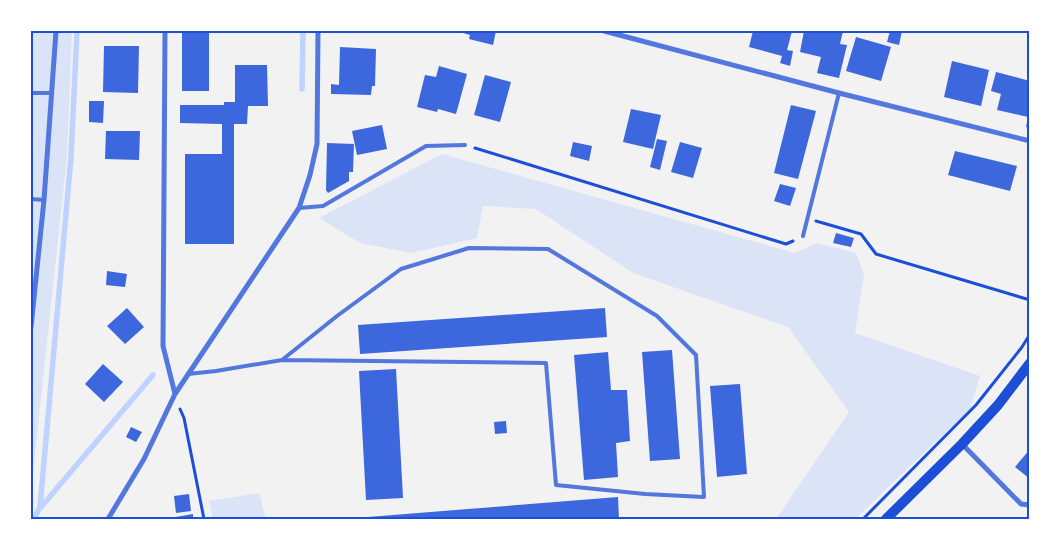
<svg xmlns="http://www.w3.org/2000/svg" width="1061" height="550" viewBox="0 0 1061 550" font-family="'IBM Plex Serif',serif">
<style>
.green{fill:#dbe4f7}
.lines{fill:none;stroke-linecap:round;stroke-linejoin:round}
.stream{stroke:#bfd3fe;stroke-width:5.5}
.building{fill:#3d67dc}
.path{stroke:#1d4ed8;stroke-width:3}
.service{stroke:#5277de;stroke-width:4}
.minor{stroke:#5277de;stroke-width:5}
.secondary{stroke:#1d4ed8;stroke-width:10}
.neatline{fill:none;stroke:#1d4ed8;stroke-width:2}
</style>
<rect width="100%" height="100%" fill="#f2f2f2"/>
<path class="green" d="M31 31H72L67 157 31 491Z
M442 154 795 253 817 243 856 253 864 274 855 333 980 376 970 409 855 519H776L849 412 788 327 633 273 536 209 483 206 477 238 411 253 360 243 319 218Z
M259 493 266 519H213L209 501Z"/>
<g class="lines">
<path class="stream" d="M302 89 303 31
M41 507 153 375
M34 519 40 507 71 157 77 31"/>
</g>
<path class="building" d="M182 31H209V91H182Z
M456 31H496L493 45 469 39 470 35Z
M753 31H792L787 50 793 51 790 66 780 63 782 56 749 47Z
M804 31H843L840 44 847 45 839 78 817 73 821 57 800 52Z
M890 31H902L899 45 887 42Z
M856 37 891 47 881 81 846 71Z
M104 46H139L138 93 103 92Z
M340 47 376 49 375 86H372L371 95 331 94V84L339 85Z
M952 61 989 70 981 106 944 97Z
M235 65H267L268 106H248L247 124H234V244H185V154H222V124L180 123V105H224V102H235Z
M439 66 467 74 456 114 438 109 437 112 417 107 425 75 436 77Z
M996 72 1030 81V128L1026 127 1028 117 997 110 1001 94 991 91Z
M485 75 511 82 500 122 474 115Z
M89 101H104L103 123 89 122Z
M791 105 816 111 798 179 774 173Z
M631 109 661 115 653 149 623 142Z
M382 125 387 149 357 155 352 131Z
M106 131H140L139 160 105 159Z
M657 139 667 141 660 170 650 167Z
M573 142 592 146 589 161 570 156Z
M680 142 702 148 693 178 671 172Z
M327 143 354 144 353 172H349V181L328 193 326 190Z
M955 151 1017 166 1010 191 948 175Z
M780 184 796 188 790 206 774 201Z
M836 233 854 238 851 247 833 243Z
M107 271 127 274 125 287 106 285Z
M127 308 144 327 125 344 107 326Z
M605 308 607 337 360 354 358 325Z
M672 350 680 459 650 461 642 352Z
M608 352 611 390H627L630 441 616 443 618 477 584 480 574 355Z
M103 364 123 382 104 402 85 384Z
M396 369 403 498 366 500 359 371Z
M740 384 747 474 717 477 710 386Z
M506 421 507 433 495 434 494 422Z
M131 427 142 432 136 442 126 437Z
M1030 449V479L1015 467Z
M189 494 191 511 176 513 174 496Z
M618 497 619 519H368V517Z
M193 514V519H170V518Z"/>
<g class="lines">
<path class="path" d="M475 148 786 244 793 241
M816 221 861 234 876 254 1030 300
M180 409 184 418 204 519
M863 519 976 405 1022 347 1030 334"/>
<path class="service" d="M31 93H52
M31 199 44 200
M299 208 323 206 426 146 465 145
M803 236 839 93
M188 374 216 371 282 360 337 316 401 269 469 248 548 249 657 316 696 355 704 497 645 494 556 485 546 363 282 360"/>
<path class="minor" d="M165 31 163 346 175 394
M604 31 839 93 1030 141
M31 327 44 200 56 31
M962 444 1021 504 1030 505
M108 519 144 459 175 394 299 208 310 175 317 144 318 31"/>
<path class="secondary" d="M886 519 962 444 998 405 1030 363"/>
</g>
<rect width="1061" height="550" fill="none" stroke="#ffffff" stroke-width="65"/>
<rect x="32" y="32" width="996" height="486" class="neatline"/>
</svg>
